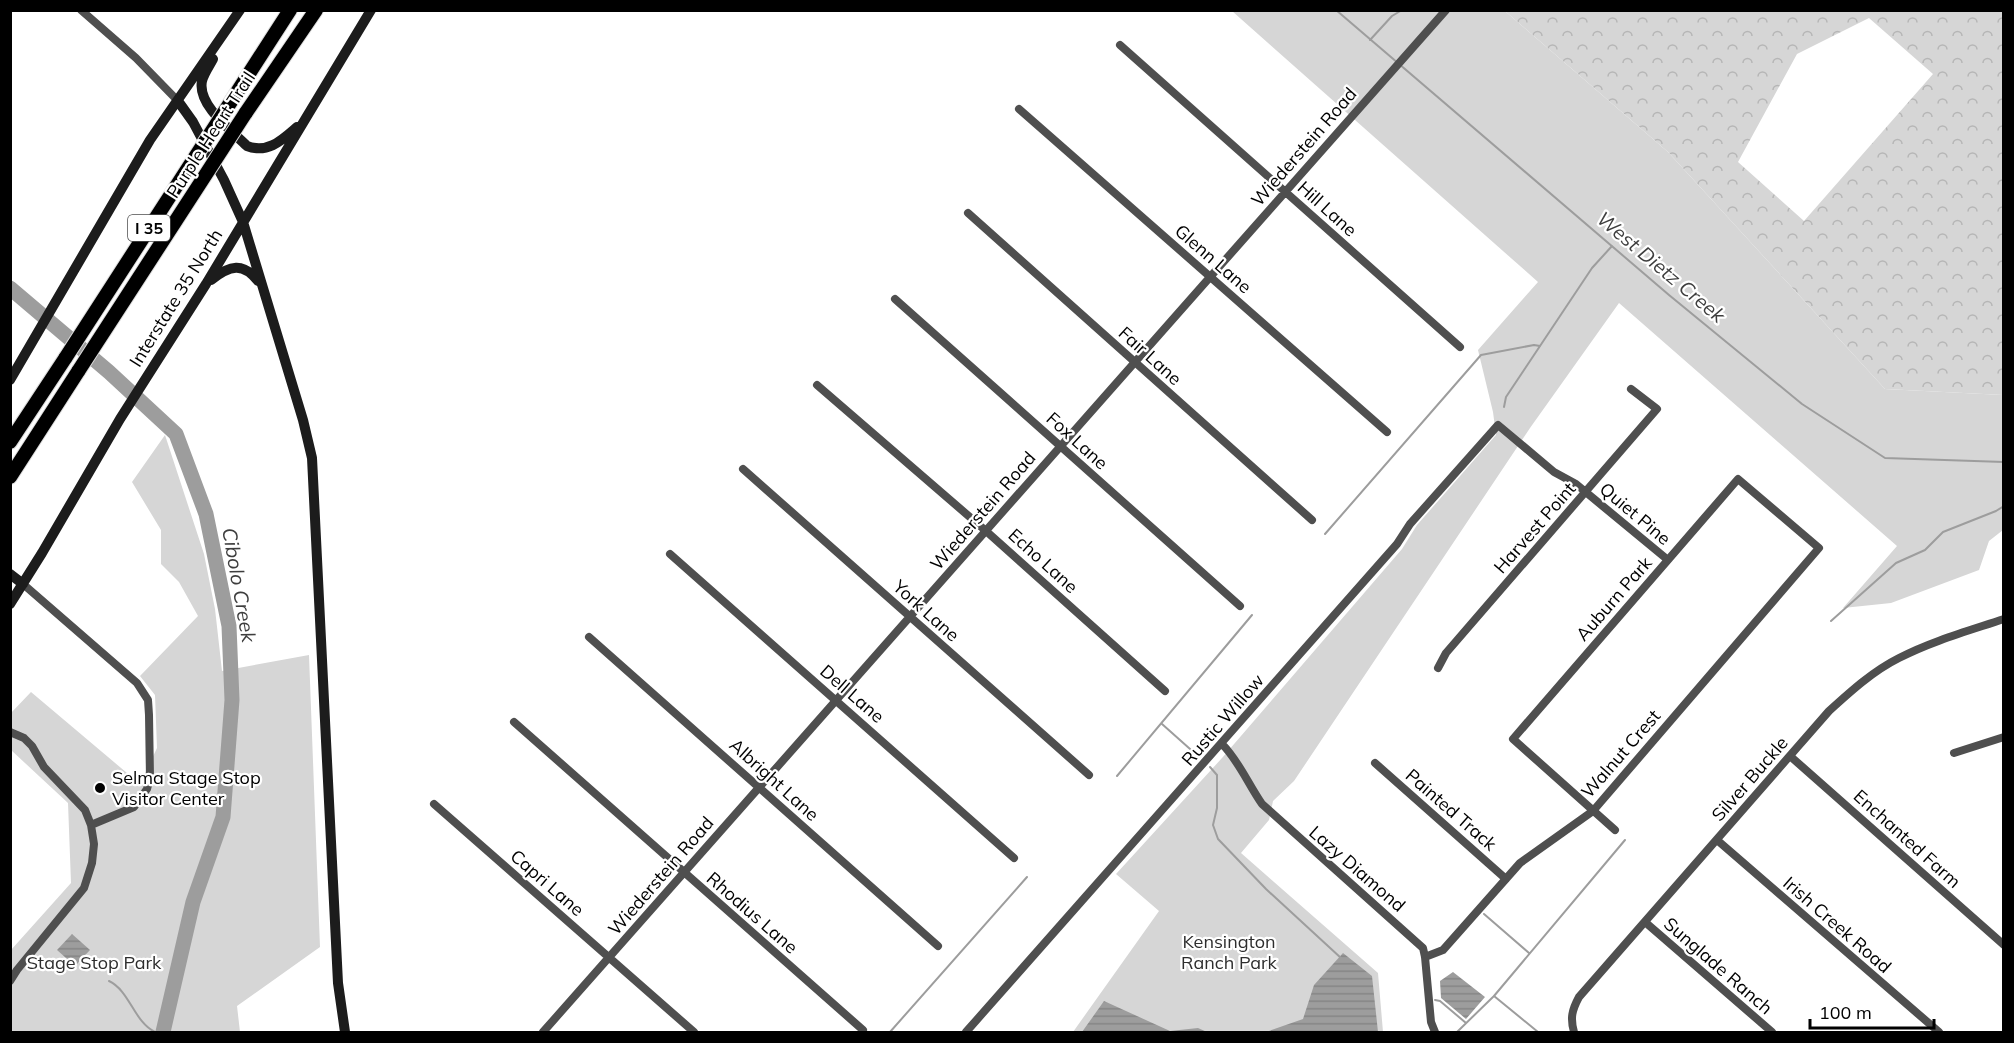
<svg xmlns="http://www.w3.org/2000/svg" width="2014" height="1043" viewBox="0 0 2014 1043" font-family="Mulish,sans-serif">
<style>
.forest{fill:url(#forest-crowns);fill-rule:evenodd}
.park{fill:#d6d6d6}
.water{fill:url(#water-rules)}
.lines{fill:none;stroke-linecap:round;stroke-linejoin:round}
.stream{stroke:#9d9d9d;stroke-width:2}
.river{stroke:#9d9d9d;stroke-width:15}
.highway-casing{stroke:#dbdbdb;stroke-width:16}
.street{stroke:#4f4f4f;stroke-width:8}
.secondary{stroke:#1c1c1c;stroke-width:10}
.highway{stroke:#000;stroke-width:14}
.highway-bridge-casing{stroke:#dbdbdb;stroke-width:16;stroke-linecap:butt}
.highway-bridge{stroke:#000;stroke-width:14}
.poi-dot{fill:#000;stroke:#fff;stroke-width:2}
.labels{text-anchor:middle;stroke-width:4.5;stroke-linejoin:round;paint-order:stroke}
.shield{fill:#fff;stroke:#4c4c4c;stroke-width:1.5}
.shield-label{font-size:16px;font-weight:bold;fill:#000}
.street-label{font-size:18px;fill:#000;stroke:#fff}
.poi-label{font-size:18px;fill:#000;stroke:#fff;text-anchor:start}
.park-label{font-size:18px;fill:#2d2d2d;stroke:#fff}
.water-label{font-size:20px;font-style:italic;fill:#3e3e3e;stroke:#fff}
</style>
<defs>
<pattern id="forest-crowns" width="20" height="18" patternUnits="userSpaceOnUse" patternTransform="scale(1.5)"><rect width="20" height="18" fill="#d6d6d6"/><path d="M2 6a3 3 0 1 1 6 0M12 15a3 3 0 1 1 6 0" fill="none" stroke="#b6b6b6"/></pattern>
<pattern id="water-rules" width="6" height="5" patternUnits="userSpaceOnUse" patternTransform="scale(1.5)"><rect width="6" height="5" fill="#9d9d9d"/><path d="M0 2.5h6" fill="none" stroke="#858585"/></pattern>
</defs>
<rect width="100%" height="100%" fill="#fff"/>
<path class="forest" d="M1505 11H2003V395L1885 389 1668 152ZM1869 18 1933 74 1804 221 1738 162 1797 54Z"/>
<path class="park" d="M1232 11H1505L1668 152 1885 389 2003 395V530L1989 541 1979 570 1891 603 1843 608 1897 546 1619 303 1530 428 1294 781 1273 801 1269 820 1241 853 1378 973 1383 1032H1073L1159 911 1116 874 1222 758 1402 549 1417 525 1496 435 1493 412 1478 350 1538 282Z
M165 435 204 554 215 609 222 671 309 655 320 947 237 1006 240 1032H11V950L71 883 68 803 11 750 10 714 31 692 140 784 157 748 155 695 140 676 198 616 179 582 161 564V530L132 482Z"/>
<path class="water" d="M72 934 90 950 75 966 57 950Z
M1343 953 1372 976 1378 1032H1266L1303 1019 1314 985Z
M1453 972 1485 997 1466 1019 1441 998 1440 981Z
M1104 1001 1170 1031 1198 1028 1207 1032H1082Z"/>
<g class="lines">
<path class="stream" d="M1336 10 1669 295 1802 404 1885 458 2004 462
M1370 40 1392 16 1402 10
M1504 407 1506 397 1592 268 1612 246
M1325 534 1481 355 1534 345 1540 346
M1831 621 1896 563 1925 550 1943 532 1996 511 2004 506
M1162 724 1199 757
M1210 767 1217 775V808L1213 825 1218 839 1266 889 1341 958
M1117 776 1252 615
M1484 914 1529 953
M109 981C130 991 134 1022 155 1032
M1494 996 1625 840
M1435 1000 1440 1001 1466 1023
M890 1032 1027 877
M1457 1032 1494 996 1538 1032"/>
<path class="river" d="M10 288 109 372 176 434 206 514 229 626 232 700 223 817 193 902 163 1032"/>
<defs>
<path id="highway" d="M232 100 290 10
M245 114 316 10
M10 442 66 357
M10 477 79 370"/>
</defs>
<use href="#highway" class="highway-casing"/>
<path class="street" d="M81 10 136 58 178 101
M1120 45 1460 347
M1019 109 1387 432
M968 213 1312 520
M895 299 1240 606
M817 385 986 531 1165 691
M743 469 1089 775
M670 554 1014 858
M23 584 137 683 148 700 149 715 150 778 147 789 134 807 91 825
M589 637 938 946
M1438 668 1446 653 1657 409 1631 389
M514 722 863 1030
M10 732 24 738 32 746 44 767 85 810 91 825 94 844 92 863 84 888 17 970 10 981
M1222 744C1239 761 1248 784 1262 804L1423 948 1425 957 1431 1022 1435 1032
M1954 753 2004 737
M1790 756 2004 945
M1375 763 1506 879
M434 804 694 1032
M1717 840 1939 1032
M1645 922 1772 1032
M1425 957 1443 950 1520 863 1593 811 1819 548 1738 479 1513 739 1615 830
M543 1032 1446 10
M966 1032 1397 544 1410 524 1498 425 1554 472 1576 484 1668 560
M1574 1032C1570 1018 1572 1010 1579 997L1829 711C1851 691 1873 671 1899 658 1932 641 1968 631 2004 619"/>
<path class="secondary" d="M213 59C210 65 204 73 202 81 197 105 232 131 247 146 268 154 282 140 297 127
M178 101 193 122 224 180 243 222 303 420 312 458 338 983 345 1032
M211 280C230 265 243 262 258 281
M10 380 150 140 240 10
M10 574 23 584
M10 604 42 553 120 419 206 284 371 10"/>
<use href="#highway" class="highway"/>
<defs>
<path id="highway-bridge" d="M66 357 232 100
M79 370 245 114"/>
</defs>
<use href="#highway-bridge" class="highway-bridge-casing"/>
<use href="#highway-bridge" class="highway-bridge"/>
</g>
<circle class="poi-dot" cx="100" cy="788" r="6"/>
<g class="labels">
<rect class="shield" x="128" y="215" width="42" height="26" rx="4.5"/>
<g class="shield-label">
<text x="149" y="234">I 35</text>
</g>
<g class="street-label">
<text transform="translate(211 135) rotate(-57)" y="6">Purple Heart Trail</text>
<text transform="translate(1304 147) rotate(-49)" y="6">Wiederstein Road</text>
<text transform="translate(1327 209) rotate(42)" y="6">Hill Lane</text>
<text transform="translate(1213 259) rotate(41)" y="6">Glenn Lane</text>
<text transform="translate(176 298) rotate(-58)" y="6">Interstate 35 North</text>
<text transform="translate(1150 356) rotate(42)" y="6">Fair Lane</text>
<text transform="translate(1077 441) rotate(42)" y="6">Fox Lane</text>
<text transform="translate(983 511) rotate(-49)" y="6">Wiederstein Road</text>
<text transform="translate(1635 514) rotate(40)" y="6">Quiet Pine</text>
<text transform="translate(1535 528) rotate(-49)" y="6">Harvest Point</text>
<text transform="translate(1043 561) rotate(42)" y="6">Echo Lane</text>
<text transform="translate(1614 599) rotate(-49)" y="6">Auburn Park</text>
<text transform="translate(926 611) rotate(42)" y="6">York Lane</text>
<text transform="translate(852 694) rotate(41)" y="6">Dell Lane</text>
<text transform="translate(1223 720) rotate(-49)" y="6">Rustic Willow</text>
<text transform="translate(1621 754) rotate(-49)" y="6">Walnut Crest</text>
<text transform="translate(1750 779) rotate(-49)" y="6">Silver Buckle</text>
<text transform="translate(774 780) rotate(42)" y="6">Albright Lane</text>
<text transform="translate(1451 810) rotate(41)" y="6">Painted Track</text>
<text transform="translate(1907 839) rotate(42)" y="6">Enchanted Farm</text>
<text transform="translate(1357 869) rotate(41)" y="6">Lazy Diamond</text>
<text transform="translate(661 876) rotate(-49)" y="6">Wiederstein Road</text>
<text transform="translate(547 883) rotate(41)" y="6">Capri Lane</text>
<text transform="translate(752 913) rotate(41)" y="6">Rhodius Lane</text>
<text transform="translate(1837 925) rotate(41)" y="6">Irish Creek Road</text>
<text transform="translate(1718 966) rotate(41)" y="6">Sunglade Ranch</text>
</g>
<g class="poi-label">
<text x="112" y="784">Selma Stage Stop<tspan x="112" dy="21">Visitor Center</tspan></text>
</g>
<g class="park-label">
<text x="1229" y="948">Kensington<tspan x="1229" dy="21">Ranch Park</tspan></text>
<text x="94" y="969">Stage Stop Park</text>
</g>
<g class="water-label">
<text transform="translate(1661 267) rotate(40)" y="7">West Dietz Creek</text>
<text transform="translate(239 585) rotate(80)" y="7">Cibolo Creek</text>
</g>
</g>
<rect width="2014" height="1043" fill="none" stroke="#000000" stroke-width="24"/>
<path d="M1810 1019v9h124v-9" fill="none" stroke="#000000" stroke-width="3"/>
<text x="1819" y="1019" font-size="18" fill="#000000" stroke="#ffffff" stroke-width="4.5" paint-order="stroke">100 m</text>
</svg>
